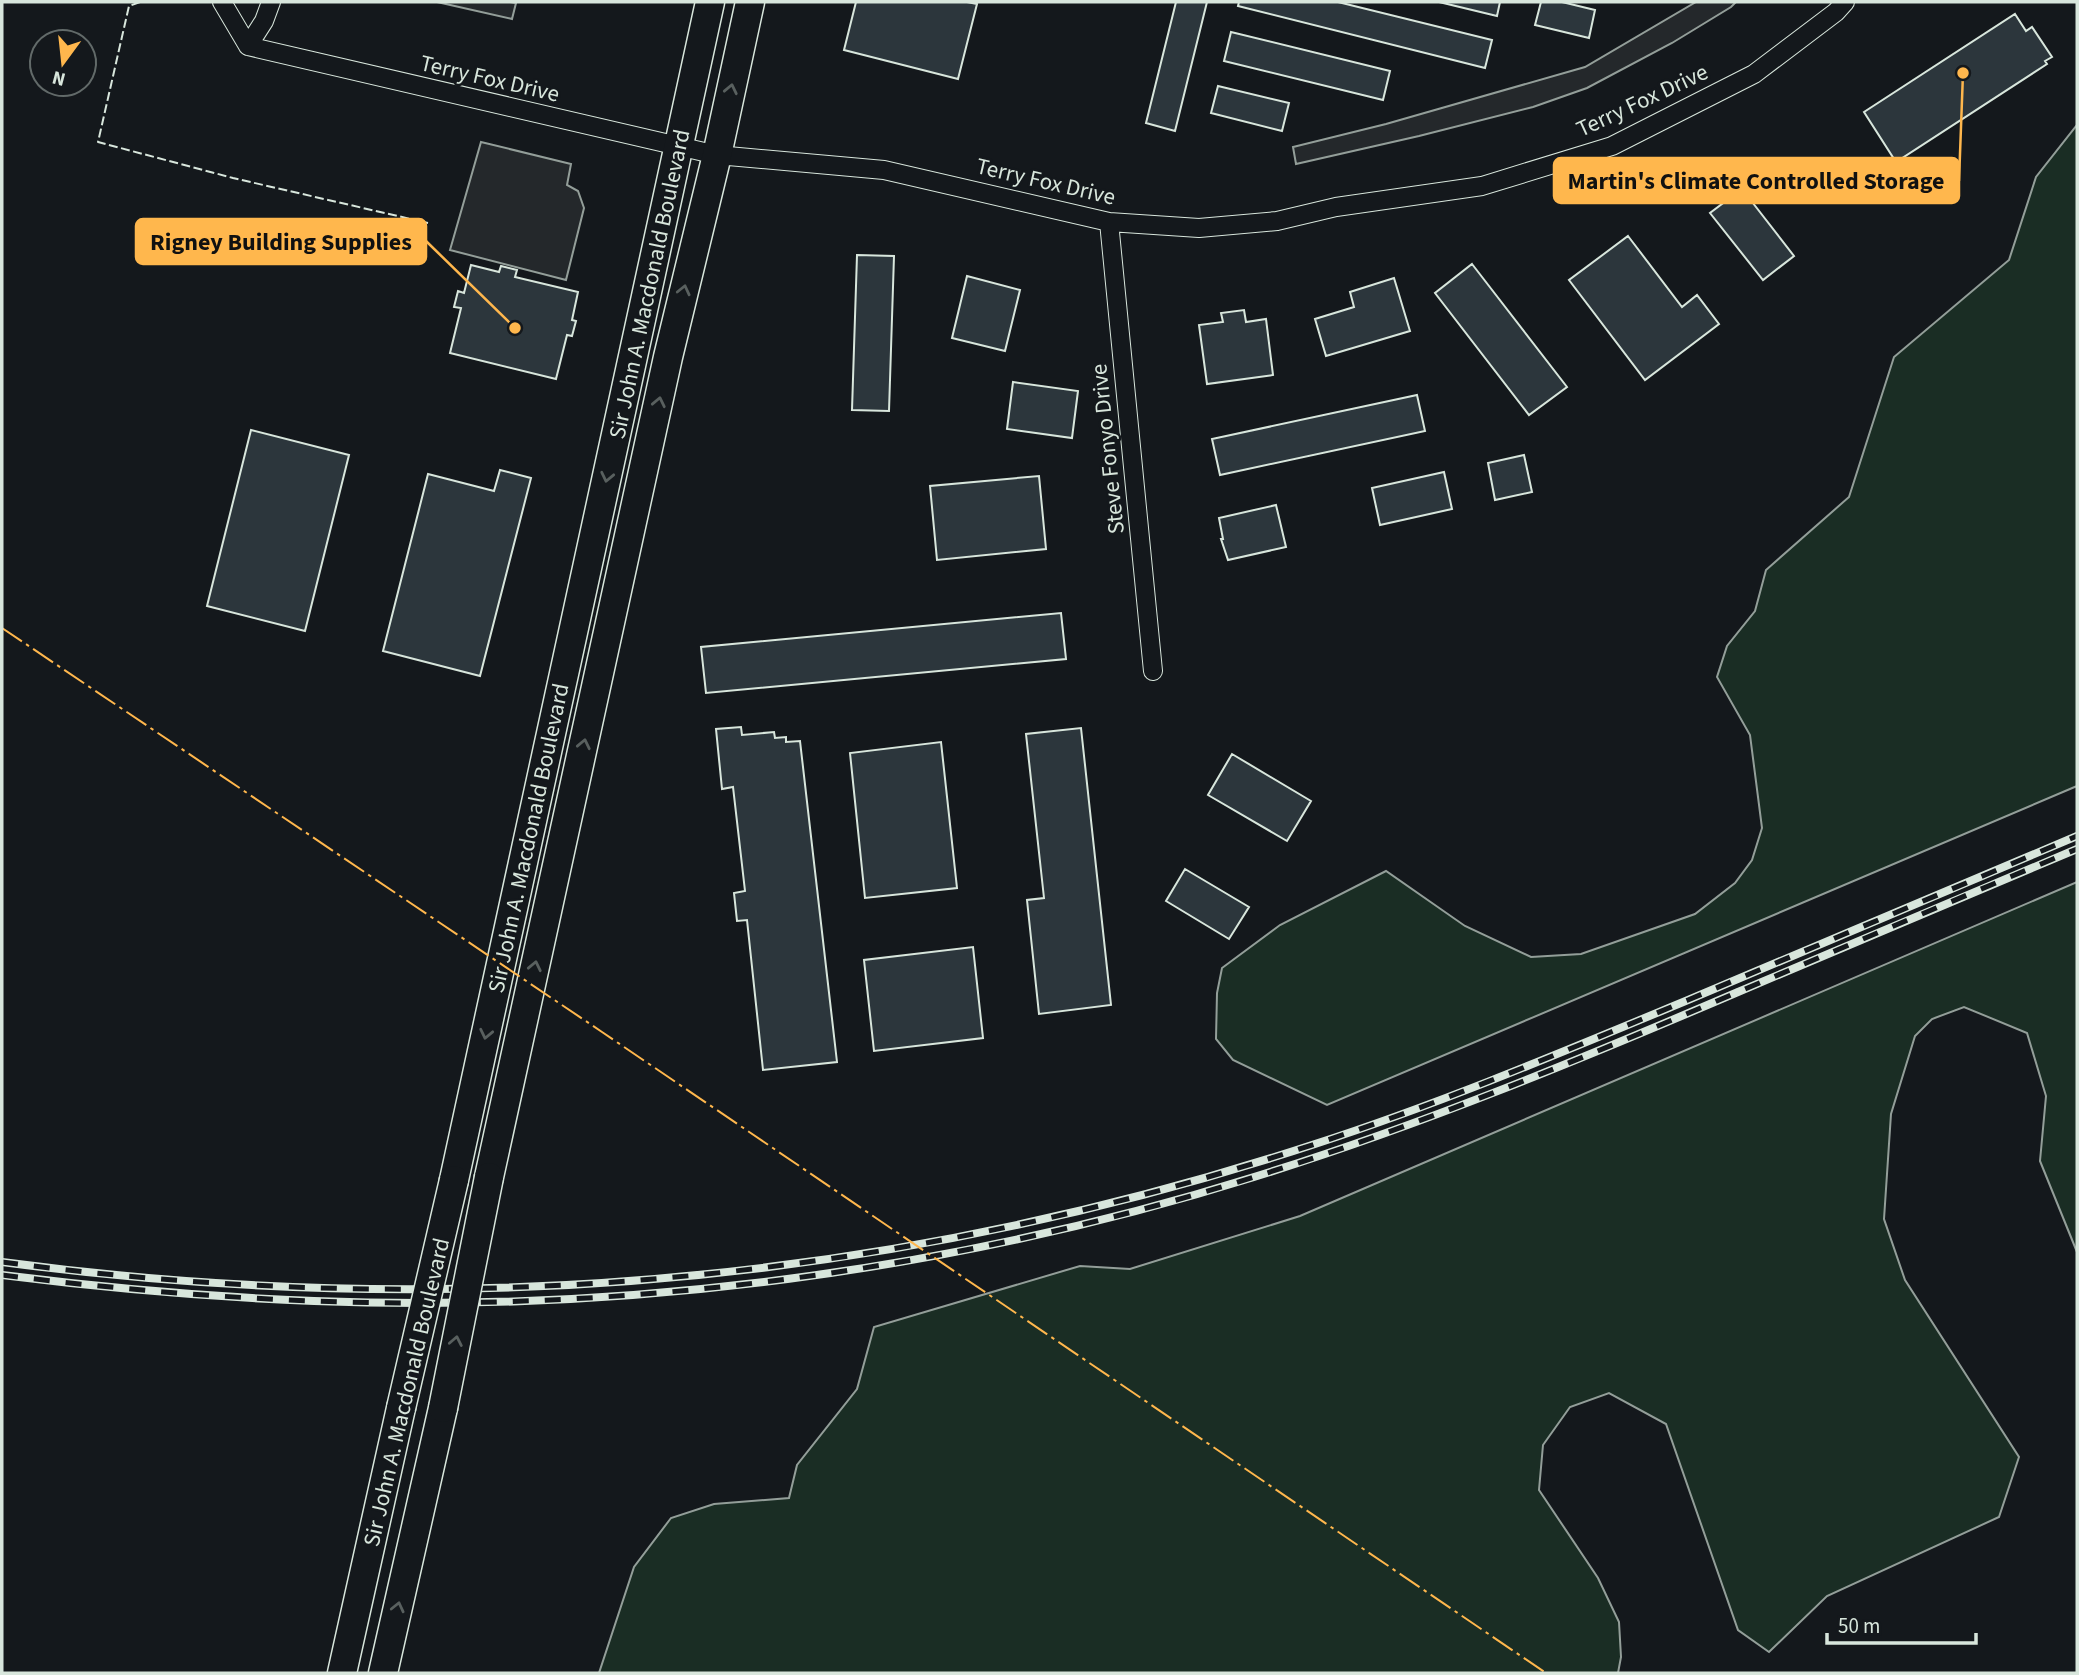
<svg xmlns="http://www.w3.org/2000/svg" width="2079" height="1675" viewBox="0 0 2079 1675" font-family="'Source Sans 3',sans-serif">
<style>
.green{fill:#1a2d24;stroke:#939e99;stroke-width:2}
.parking{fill:#24282b;stroke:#939e99;stroke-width:2}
.building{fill:#2c363c;stroke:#d8e6dc;stroke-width:2}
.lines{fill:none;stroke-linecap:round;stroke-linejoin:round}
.street-casing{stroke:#d8e6dc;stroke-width:20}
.primary-casing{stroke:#d8e6dc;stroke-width:31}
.street{stroke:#14181c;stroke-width:18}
.primary{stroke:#14181c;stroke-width:28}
.rail-casing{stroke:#d8e6dc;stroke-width:8}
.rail{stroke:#14181c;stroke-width:5;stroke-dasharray:16;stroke-linecap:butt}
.primary-bridge-casing{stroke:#d8e6dc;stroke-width:31;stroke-linecap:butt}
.primary-bridge{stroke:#14181c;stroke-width:28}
.fence{stroke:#d8e6dc;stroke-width:2;stroke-dasharray:9 3.5;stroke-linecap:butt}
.power{stroke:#ffb74d;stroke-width:2;stroke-dasharray:24 5 3.5 5;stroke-linecap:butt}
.oneway{stroke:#59605f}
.labels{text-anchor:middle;stroke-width:5;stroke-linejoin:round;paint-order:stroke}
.street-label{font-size:23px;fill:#d8e6dc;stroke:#14181c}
.leader{fill:none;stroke:#ffb74d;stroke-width:2.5}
.callout-dot{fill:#ffb74d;stroke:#14181c;stroke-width:2.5}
.callout{fill:#ffb74d;stroke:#ffb74d;stroke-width:2.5}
.callout-label{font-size:24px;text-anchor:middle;font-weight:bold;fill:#111}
</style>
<rect width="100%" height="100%" fill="#14181c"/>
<path class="green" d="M2077 125V786L1327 1105 1233 1060 1216 1039 1217 993 1222 968 1280 925 1386 871 1465 926 1531 957 1581 954 1695 914 1735 883 1752 860 1762 828 1750 735 1717 677 1727 646 1755 611 1766 570 1849 497 1894 357 2009 260 2036 177Z
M2077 882V1252L2040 1161 2046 1096 2027 1033 1964 1007 1932 1019 1915 1036 1891 1114 1884 1219 1905 1280 2019 1457 1999 1517 1827 1596 1769 1652 1738 1630 1666 1424 1609 1393 1570 1407 1543 1445 1539 1490 1598 1578 1619 1622 1621 1657 1618 1673H599L634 1567 671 1518 714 1504 789 1498 797 1465 857 1389 874 1327 1080 1266 1130 1269 1300 1216Z"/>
<path class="parking" d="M437 2H510L516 3 512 19Z
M1696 2H1736L1731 7 1672 43 1587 88 1533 107 1419 136 1296 164 1293 147 1386 124 1585 67Z
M481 142 571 164 567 185 578 191 584 208 566 280 450 250Z"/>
<path class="building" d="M856 2H967L977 4 958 79 844 50Z
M1176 2H1207L1175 131 1146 123Z
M1239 2H1338L1492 40 1485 68 1238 6Z
M1439 2H1500L1497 16Z
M1541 2H1562L1595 10 1589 38 1535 25Z
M2015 14 2026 31 2032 27 2052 57 2045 61 2047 64 1896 162 1864 112Z
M1231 32 1390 71 1383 100 1224 61Z
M1218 86 1289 103 1282 131 1211 113Z
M1742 189 1794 256 1763 280 1710 213Z
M1628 236 1682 307 1697 295 1719 324 1645 380 1569 280Z
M857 255 894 256 889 411 852 410Z
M1472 264 1567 387 1529 415 1435 293Z
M471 265 499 272 501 266 517 270 515 277 578 292 572 320 576 321 572 336 567 335 556 379 450 353 461 308 454 307 458 291 464 293Z
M967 276 1020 290 1005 351 952 338Z
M1394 278 1410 331 1326 356 1315 319 1354 307 1350 292Z
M1244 310 1246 322 1266 319 1273 375 1207 384 1199 325 1223 322 1221 313Z
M1013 382 1078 391 1072 438 1007 429Z
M1417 395 1425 431 1220 475 1212 439Z
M251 430 349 455 305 631 207 606Z
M1524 455 1532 492 1495 500 1488 463Z
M500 470 531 478 480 676 383 651 428 474 494 491Z
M1444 472 1452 509 1380 525 1372 488Z
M1039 476 1046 549 937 560 930 486Z
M1276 505 1286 547 1228 560 1221 539H1223L1219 518Z
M1061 613 1066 659 706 693 701 647Z
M741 727 742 735 774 732 775 738 786 737V742L800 741 837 1062 763 1070 747 920 737 921 734 893 745 891 733 787 722 789 716 729Z
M1081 728 1111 1005 1039 1014 1027 900 1044 898 1026 734Z
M941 742 957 888 865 898 850 753Z
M1232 754 1311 801 1287 841 1208 795Z
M1185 869 1249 907 1229 939 1166 901Z
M973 947 983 1038 874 1051 864 960Z"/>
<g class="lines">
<defs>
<path id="street" d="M222 2 248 46
M248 46 717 155 884 170 1109 222 1199 228 1277 221 1336 207 1482 186 1612 146 1754 74 1836 12 1845 2
M248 46 264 21 271 2
M1109 222 1153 671"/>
<path id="primary" d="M489 1177 668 357 717 155 750 2
M454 1180 710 2
M342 1673 401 1408
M383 1673 443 1408"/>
</defs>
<use href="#street" class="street-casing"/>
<use href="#primary" class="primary-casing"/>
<use href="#street" class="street"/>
<use href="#primary" class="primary"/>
<defs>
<path id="rail" d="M2 1262C448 1321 887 1285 1315 1144 1442 1103 1565 1051 1688 1000 1818 945 1948 891 2077 836
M2 1275C106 1288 210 1297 314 1301 628 1313 954 1271 1254 1177 1419 1126 1579 1060 1738 992 1851 944 1964 896 2077 849"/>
</defs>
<use href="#rail" class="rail-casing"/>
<use href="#rail" class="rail"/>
<defs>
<path id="primary-bridge" d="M401 1408 454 1180
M443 1408 489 1177"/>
</defs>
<use href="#primary-bridge" class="primary-bridge-casing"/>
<use href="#primary-bridge" class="primary-bridge"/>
<path class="fence" d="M140 2 129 6 98 142 233 178 428 223"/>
<path class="power" d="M2 628 602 1032 1546 1673"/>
</g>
<defs><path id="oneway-chevron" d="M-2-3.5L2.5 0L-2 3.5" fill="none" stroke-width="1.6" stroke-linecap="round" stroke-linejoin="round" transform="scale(1.75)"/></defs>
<g class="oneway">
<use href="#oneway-chevron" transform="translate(731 89) rotate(-78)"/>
<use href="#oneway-chevron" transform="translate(684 290) rotate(-77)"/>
<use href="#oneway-chevron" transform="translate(659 402) rotate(-78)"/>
<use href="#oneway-chevron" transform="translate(607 477) rotate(102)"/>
<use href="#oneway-chevron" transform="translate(584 744) rotate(-78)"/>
<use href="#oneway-chevron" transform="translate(535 966) rotate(-78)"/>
<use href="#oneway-chevron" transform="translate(486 1034) rotate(102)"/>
<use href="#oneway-chevron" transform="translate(456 1341) rotate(-79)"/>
<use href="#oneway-chevron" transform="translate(398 1607) rotate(-77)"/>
</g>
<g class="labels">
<g class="street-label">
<text transform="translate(490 78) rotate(13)" y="8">Terry Fox Drive</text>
<text transform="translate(1642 100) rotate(-25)" y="8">Terry Fox Drive</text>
<text transform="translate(1046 181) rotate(13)" y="8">Terry Fox Drive</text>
<text transform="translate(649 284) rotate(-78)" y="8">Sir John A. Macdonald Boulevard</text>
<text transform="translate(1107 449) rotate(-96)" y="8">Steve Fonyo Drive</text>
<text transform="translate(528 838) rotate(-78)" y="8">Sir John A. Macdonald Boulevard</text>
<text transform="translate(406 1392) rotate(-77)" y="8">Sir John A. Macdonald Boulevard</text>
</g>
</g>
<path class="leader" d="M1963 73L1959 181M515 328L426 241"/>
<g class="callout-dot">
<circle cx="1963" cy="73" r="7"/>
<circle cx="515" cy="328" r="7"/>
</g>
<g class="callout">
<rect x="1554" y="158" width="405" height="45" rx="7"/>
<rect x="136" y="219" width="290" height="45" rx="7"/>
</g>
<g class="callout-label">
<text x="1756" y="189">Martin's Climate Controlled Storage</text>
<text x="281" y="250">Rigney Building Supplies</text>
</g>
<rect width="2079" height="1675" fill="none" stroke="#d8e6dc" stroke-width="7"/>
<g transform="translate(63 63) rotate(195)"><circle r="33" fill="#14181c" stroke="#626a69" stroke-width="2"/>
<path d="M0-5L12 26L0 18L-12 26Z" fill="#ffb74d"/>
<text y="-10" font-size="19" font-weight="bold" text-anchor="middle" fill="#d8e6dc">N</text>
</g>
<path d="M1827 1633v10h149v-10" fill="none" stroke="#d8e6dc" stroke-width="3.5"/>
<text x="1838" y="1633" font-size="21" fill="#d8e6dc" stroke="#14181c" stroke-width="5" paint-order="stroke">50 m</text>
</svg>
